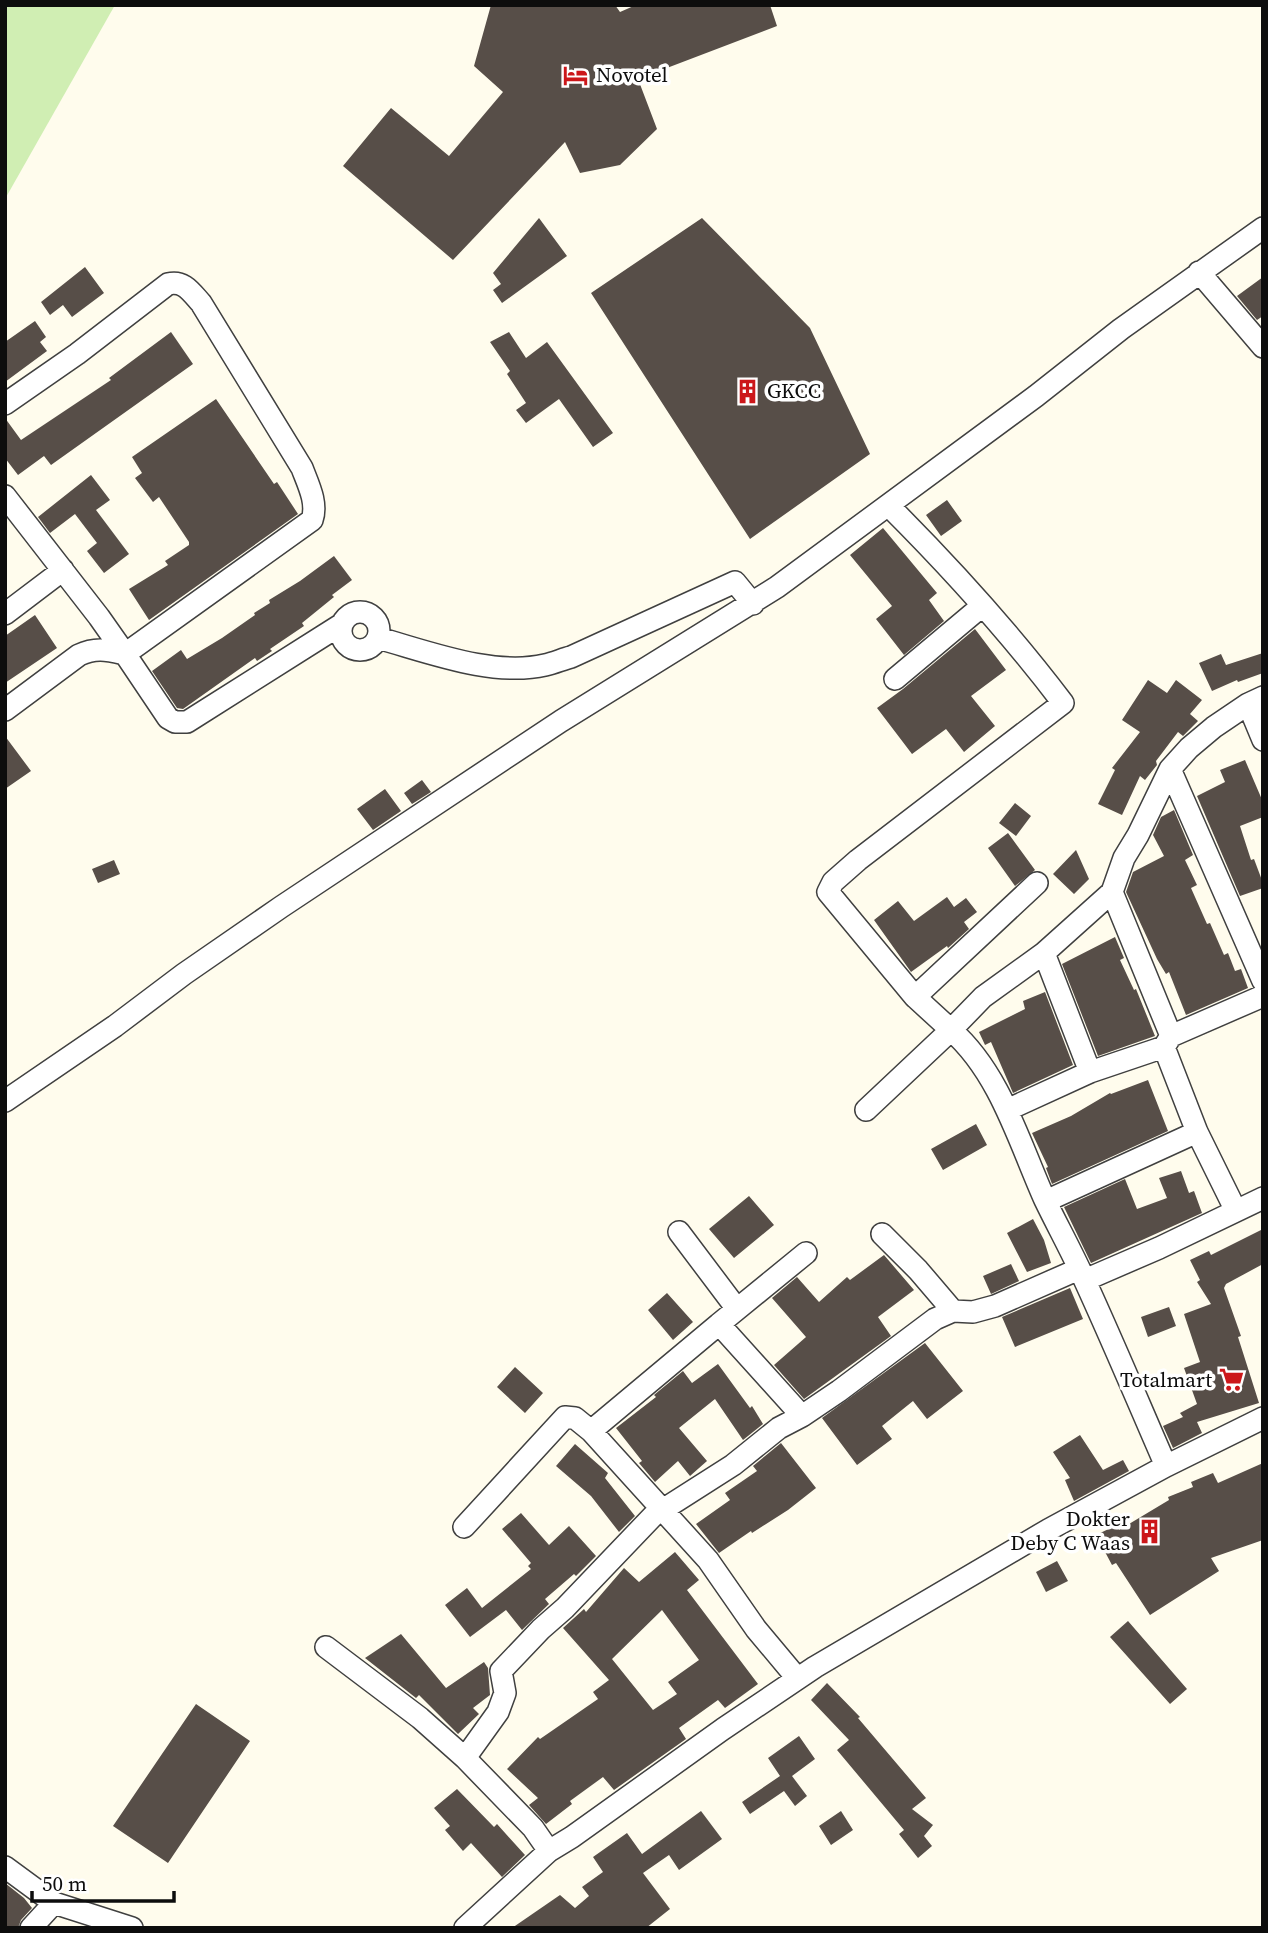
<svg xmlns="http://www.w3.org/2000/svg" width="1268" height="1933" viewBox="0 0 1268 1933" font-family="'Source Serif 4',serif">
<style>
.green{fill:#d0eeb3}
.building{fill:#574e48;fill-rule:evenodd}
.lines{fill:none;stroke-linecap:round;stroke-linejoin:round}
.street-casing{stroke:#404040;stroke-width:24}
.street{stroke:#fff;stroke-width:21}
.labels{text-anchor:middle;stroke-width:7;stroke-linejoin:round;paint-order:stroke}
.poi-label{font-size:21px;fill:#0d0d0d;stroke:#fff;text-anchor:start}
</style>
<rect width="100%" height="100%" fill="#fffced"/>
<path class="green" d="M5 5H115L5 199Z"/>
<path class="building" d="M491 5H615L620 12 636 5H770L777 26 638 79 657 129 620 165 580 173 565 142 453 260 343 166 391 108 449 156 503 92 474 66Z
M539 218 567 256 502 303 493 290 501 284 493 273Z
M702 218 810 328 870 454 750 539 591 293Z
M85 267 104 293 72 317 63 305 50 315 41 302Z
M1263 277V316L1257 320 1237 296Z
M35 321 46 337 40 342 47 351 5 382V342Z
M171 332 193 364 51 465 44 456 18 475 5 458V418L21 440 111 380 109 378Z
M509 332 526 358 547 342 613 433 593 447 559 399 526 423 516 410 526 403 507 374 510 371 490 342Z
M216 399 274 484 277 482 298 514 149 620 129 589 168 565 165 561 189 545V542L159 497 153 502 135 478 142 473 132 457Z
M91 475 110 500 96 510 129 554 104 573 87 551 97 543 75 514 50 533 38 517Z
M947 500 962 521 941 536 926 515Z
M883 528 937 593 929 600 944 621 904 655 876 619 892 606 850 555Z
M334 556 352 580 332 595 334 597 302 623 304 626 270 649 272 651 257 661 255 658 183 709 177 708 152 671 181 650 187 659 222 638 255 615 254 613 270 603 269 600 300 581Z
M35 615 57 648 5 683V636Z
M975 629 1006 670 971 696 995 726 964 752 946 729 912 754 877 708 903 689Z
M1263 653V673L1238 682 1237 680 1212 691 1199 663 1221 654 1226 665Z
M1148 680 1167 693 1176 680 1202 700 1190 714 1198 721 1183 736 1178 732 1156 761 1157 765 1145 780 1140 776 1122 815 1098 804 1115 770 1112 768 1140 732 1122 720Z
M5 736 31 771 5 789Z
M1245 760 1263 802V817L1240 826 1251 860 1254 859 1263 883V888L1240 896 1197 796 1225 782 1220 770Z
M422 780 431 792 412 804 404 793Z
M385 789 401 811 373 830 357 809Z
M1015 803 1031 816 1016 836 999 823Z
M1174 810 1193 855 1185 860 1197 885 1191 888 1207 924 1210 923 1224 955 1228 953 1235 971 1241 969 1248 988 1186 1015 1169 972 1166 974 1157 959 1126 892 1133 872 1164 856 1153 835 1161 817Z
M1008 833 1035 870 1015 886 988 848Z
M1076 850 1089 879 1074 894 1053 874Z
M114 860 120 874 98 883 92 869Z
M947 897 954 907 966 898 977 912 964 922 969 929 948 948 947 946 911 972 874 920 898 901 914 921Z
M1115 937 1124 958 1120 960 1134 990 1136 989 1155 1036 1098 1056 1062 964Z
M1045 992 1073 1065 1013 1093 991 1042 985 1045 979 1032 1025 1009 1023 1001Z
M1148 1080 1168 1131 1052 1184 1046 1168 1048 1167 1032 1133 1071 1116 1110 1093 1111 1094Z
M976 1124 987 1145 943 1170 931 1149Z
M1181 1171 1189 1193 1194 1191 1202 1213 1091 1263 1064 1207 1125 1179 1137 1209 1167 1198 1159 1178Z
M749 1196 774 1225 734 1258 709 1229Z
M1033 1219 1044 1240 1051 1263 1027 1272 1007 1233Z
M1263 1229V1264L1226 1284 1224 1288 1241 1336 1238 1337 1259 1403 1197 1422 1202 1433 1173 1448 1163 1426 1183 1417 1180 1413 1197 1404 1184 1368 1200 1362 1184 1314 1211 1304 1197 1282 1200 1280 1190 1260 1209 1251 1211 1255Z
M884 1255 914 1290 878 1317 891 1336 804 1399 774 1365 806 1337 772 1298 797 1277 819 1302 847 1277 850 1280Z
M1011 1264 1019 1281 991 1294 983 1276Z
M1070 1288 1083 1319 1015 1347 1002 1317Z
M667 1293 693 1322 673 1340 648 1310Z
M1169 1307 1176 1326 1148 1337 1141 1317Z
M925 1343 963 1391 927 1419 913 1401 882 1426 892 1439 857 1465 822 1418Z
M718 1364 750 1408 752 1406 763 1424 743 1440 715 1399 679 1428 707 1461 690 1476 678 1461 655 1482 639 1463 642 1461 616 1428 656 1397 654 1395 683 1371 692 1383Z
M515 1367 543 1393 525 1413 497 1387Z
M1080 1435 1103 1470 1123 1460 1129 1471 1074 1501 1065 1480 1070 1478 1053 1452Z
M781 1443 816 1488 788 1510 752 1533 751 1531 719 1553 696 1524 730 1500 725 1493 757 1471 753 1466Z
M575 1444 608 1473 605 1478 635 1516 619 1532 591 1496 556 1466Z
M1263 1463V1540L1211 1558 1219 1571 1150 1615 1116 1563 1112 1565 1096 1535 1117 1525 1119 1530 1169 1500 1168 1497 1193 1487 1191 1482 1213 1473 1218 1483Z
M521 1513 549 1545 569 1526 596 1556 576 1576 574 1574 545 1599 549 1604 522 1630 506 1610 470 1637 445 1605 467 1588 482 1608 531 1569 528 1566 531 1563 502 1529Z
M675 1552 699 1580 687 1590 758 1684 725 1708 718 1700 679 1728 686 1739 614 1790 603 1777 570 1801 572 1804 546 1824 529 1805 538 1798 507 1769 538 1737 540 1739 598 1699 593 1692 609 1680 563 1628 584 1609 586 1612 624 1568 639 1582ZM662 1610 699 1660 668 1682 677 1694 653 1710 612 1659Z
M1057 1561 1068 1581 1046 1592 1036 1572Z
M1128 1621 1187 1689 1170 1704 1110 1637Z
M401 1634 446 1688 484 1662 488 1668 490 1695 473 1708 479 1714 458 1734 419 1695 416 1698 365 1658Z
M827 1683 860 1717 858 1718 926 1798 912 1809 933 1825 924 1836 932 1846 918 1858 899 1834 904 1830 837 1750 849 1740 811 1700Z
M196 1704 250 1741 168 1863 113 1826Z
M799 1736 815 1759 792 1776 807 1796 795 1806 784 1791 750 1814 742 1802 780 1776 768 1758Z
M457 1789 494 1827 497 1824 525 1855 502 1877 471 1843 463 1851 445 1830 450 1826 434 1808Z
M701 1811 722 1839 679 1870 669 1855 643 1873 670 1909 646 1928H512L560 1895 575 1908 589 1896 582 1887 603 1872 593 1857 627 1833 642 1854Z
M841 1811 853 1830 831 1845 819 1826Z
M5 1883 24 1898 32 1908 21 1920 18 1928H5Z"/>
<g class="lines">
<defs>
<path id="street" d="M1199 272 1263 347
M5 404 77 354 168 284C184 280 191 292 201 303L302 468C308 484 318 503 312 520L125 654 168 718 175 722H187L342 624
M5 496 99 617 125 654
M889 506C951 568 1010 633 1063 703L858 860 833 882 828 892 915 997 1037 883
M341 631a19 19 0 1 1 38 0a19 19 0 1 1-38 0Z
M5 614 63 570
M378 638C429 652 493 677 545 665 554 663 563 659 571 657L735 582 753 604
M895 679 982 606
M1248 704 1263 740
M5 710 79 655C96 647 107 650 125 654
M1170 769 1263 981
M1112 892 1171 1036
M1044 953 1090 1072
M1164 1047 1197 1132 1236 1211
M5 1101 115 1026 184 974 281 907 561 721 777 587 1036 396 1121 329 1263 228
M866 1110 951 1030 915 997
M1007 1110 1090 1072 1164 1047 1171 1036 1263 996
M1046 1201 1197 1132
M679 1232 737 1309
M882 1234 918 1270 953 1311
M1085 1280 1159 1248 1263 1198
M719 1324 806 1253
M1166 1466C1139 1404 1113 1342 1085 1281 1073 1254 1058 1227 1045 1200 1019 1142 1000 1073 951 1030L983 997 1044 953 1112 892 1124 858 1138 835 1170 769 1189 748 1214 727 1248 704 1263 697
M464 1527 565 1417 575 1418 591 1431
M326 1647 420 1718 465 1758
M797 1678 756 1629 708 1560 591 1431 719 1324 802 1416
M549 1851 533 1828 465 1758 498 1712 505 1693 501 1671 541 1629 565 1608 653 1516 733 1465 779 1428 802 1416 839 1391 935 1319 953 1311 973 1312 995 1306 1079 1269
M5 1867 54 1903 132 1928
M31 1928 54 1903
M465 1928 549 1851 572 1837 723 1729 815 1667 1048 1530 1166 1466 1263 1418"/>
</defs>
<use href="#street" class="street-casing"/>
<use href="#street" class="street"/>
</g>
<defs>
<symbol id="hotel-bare" viewBox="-9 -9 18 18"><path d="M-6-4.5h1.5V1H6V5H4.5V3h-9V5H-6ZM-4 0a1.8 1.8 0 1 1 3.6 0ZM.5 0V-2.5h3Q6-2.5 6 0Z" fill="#cc171a" stroke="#fff" stroke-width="2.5" paint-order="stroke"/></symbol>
<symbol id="building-bare" viewBox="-9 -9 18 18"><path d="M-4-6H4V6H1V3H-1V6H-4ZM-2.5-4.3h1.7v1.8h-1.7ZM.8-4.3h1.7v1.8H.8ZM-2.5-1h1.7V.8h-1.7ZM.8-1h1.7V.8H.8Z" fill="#cc171a" stroke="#fff" stroke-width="2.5" paint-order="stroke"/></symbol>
<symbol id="supermarket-bare" viewBox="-9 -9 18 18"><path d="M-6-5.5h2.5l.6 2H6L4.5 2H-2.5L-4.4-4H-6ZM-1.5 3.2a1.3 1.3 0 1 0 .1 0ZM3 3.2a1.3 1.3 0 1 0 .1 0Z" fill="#cc171a" stroke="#fff" stroke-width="2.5" paint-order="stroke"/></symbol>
</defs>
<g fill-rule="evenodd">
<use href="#hotel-bare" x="558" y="58" width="35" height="35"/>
<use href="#building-bare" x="730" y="374" width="35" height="35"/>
<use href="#supermarket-bare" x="1214" y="1362" width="35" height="35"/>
<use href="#building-bare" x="1132" y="1514" width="35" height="35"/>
</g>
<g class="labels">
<g class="poi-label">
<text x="596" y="82">Novotel</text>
<text x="767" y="398">GKCC</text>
<text x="1212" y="1387" text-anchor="end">Totalmart</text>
<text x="1130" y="1526" text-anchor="end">Dokter<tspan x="1130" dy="24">Deby C Waas</tspan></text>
</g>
</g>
<rect width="1268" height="1933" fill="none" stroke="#0d0d0d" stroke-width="14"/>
<path d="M32 1891v10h142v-10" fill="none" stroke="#0d0d0d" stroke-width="3.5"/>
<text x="42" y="1891" font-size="21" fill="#0d0d0d" stroke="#ffffff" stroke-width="5" paint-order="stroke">50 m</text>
</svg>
